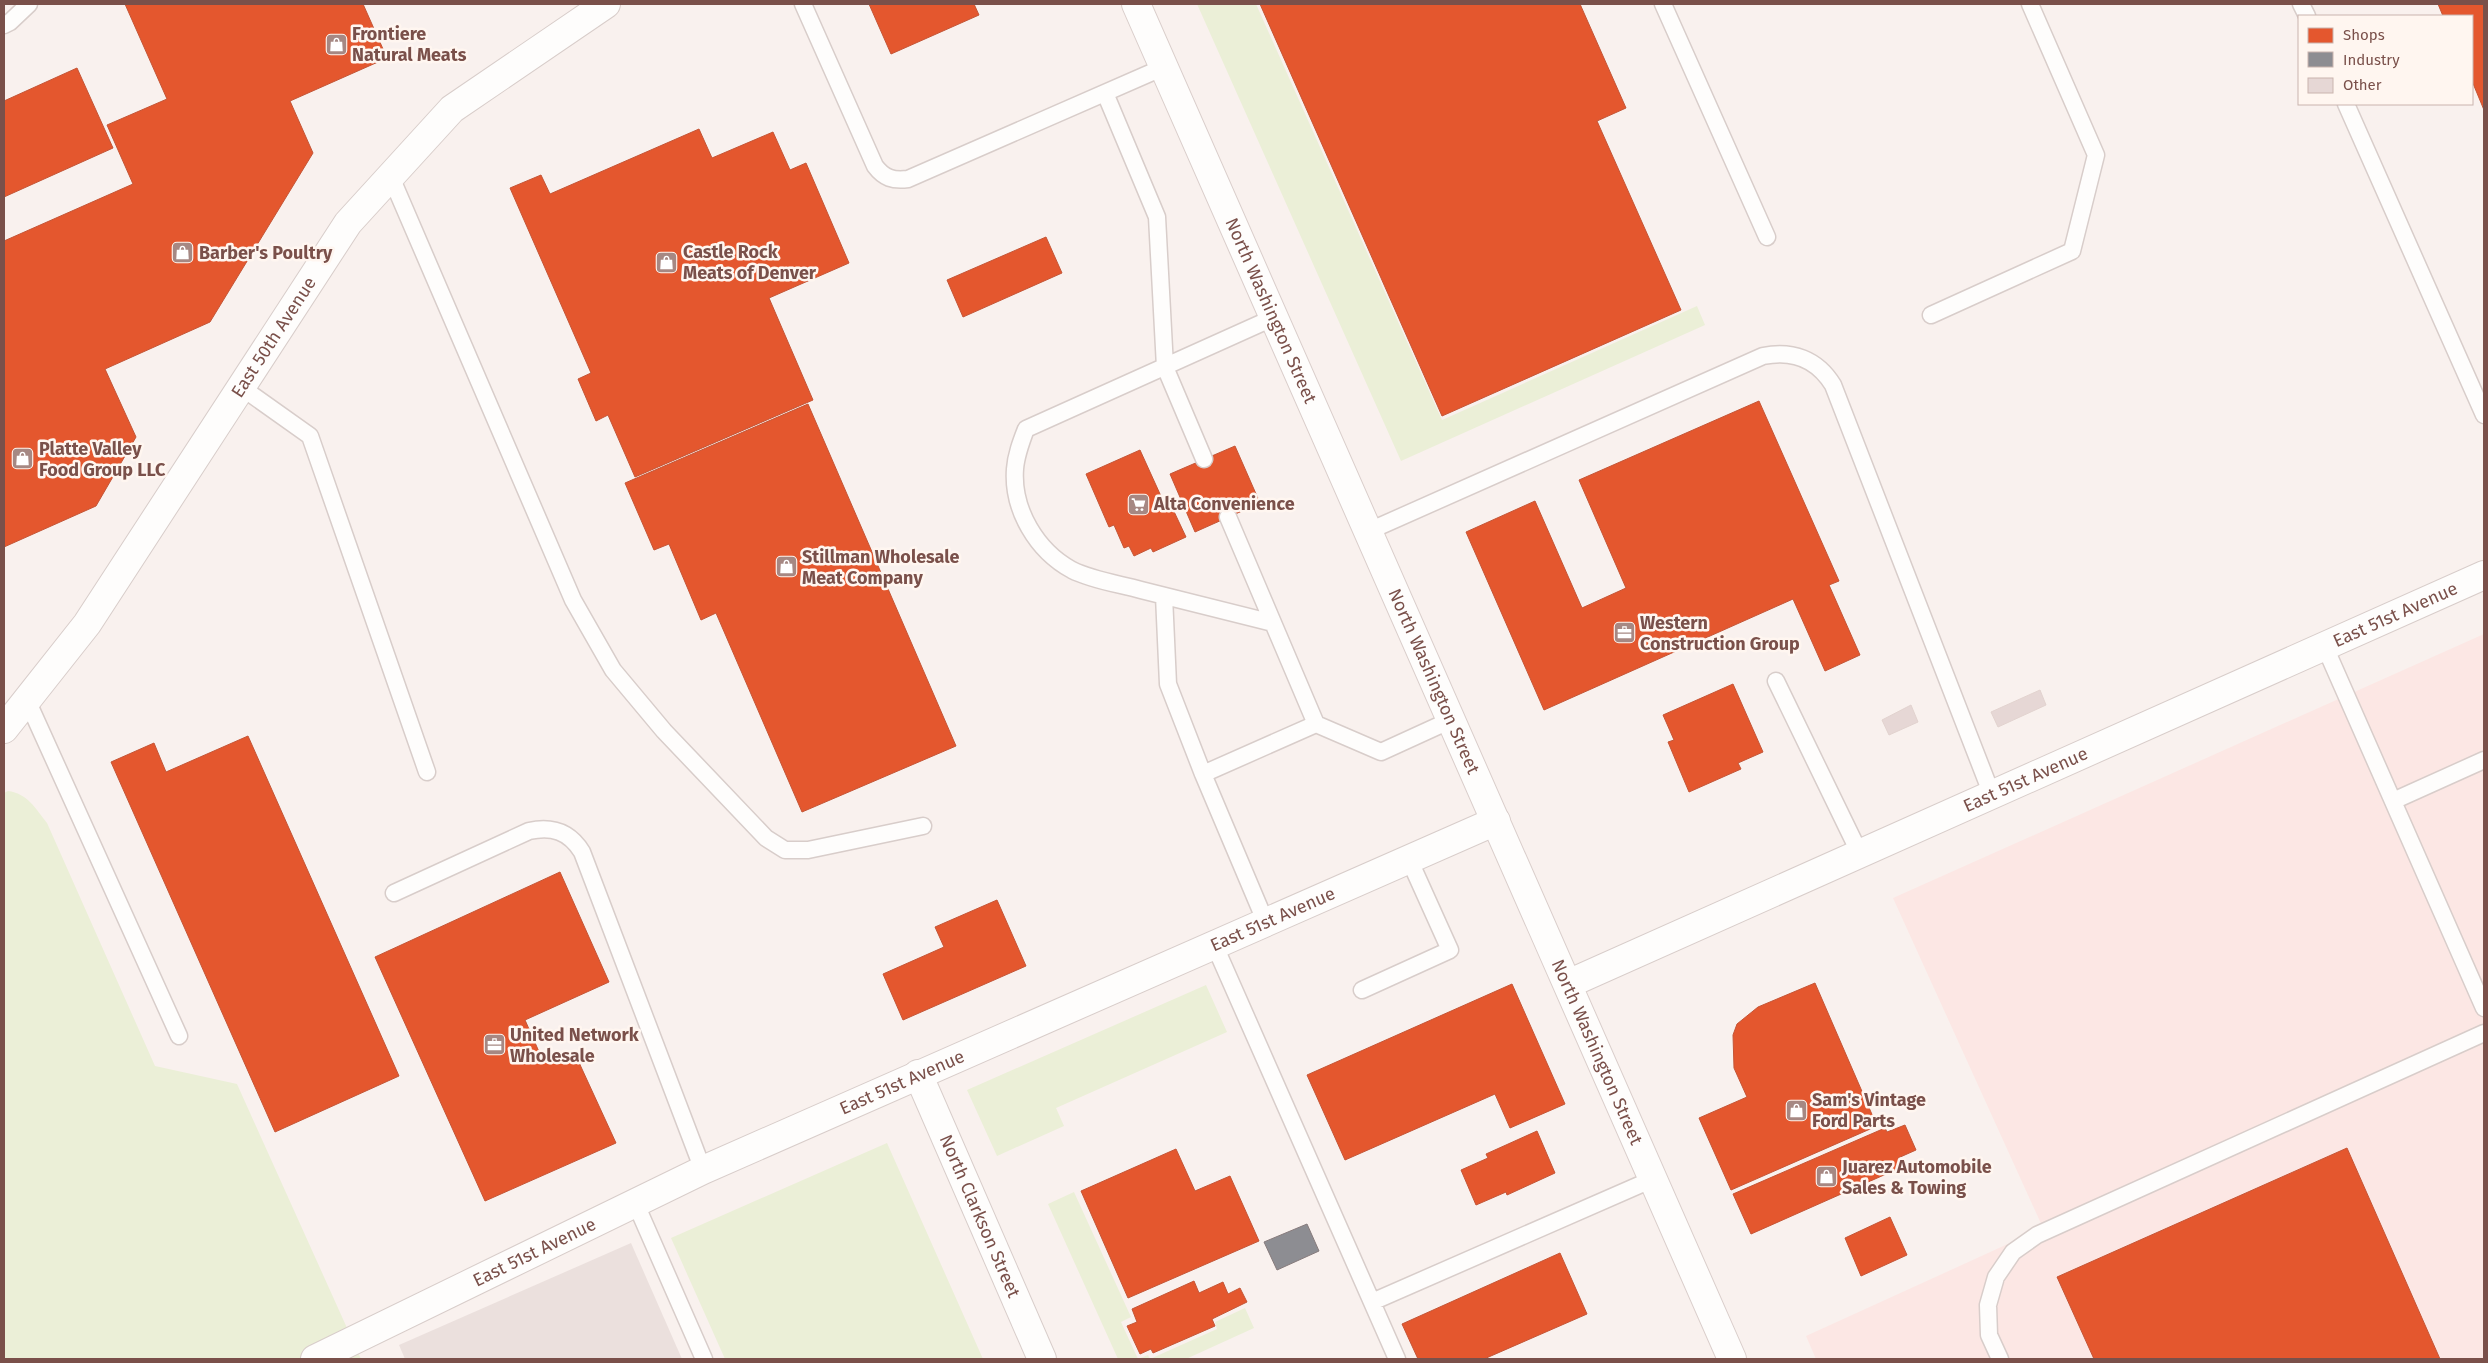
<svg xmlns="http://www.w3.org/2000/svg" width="2488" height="1363" viewBox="0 0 2488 1363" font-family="'Fira Sans',sans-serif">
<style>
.commercial{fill:#fce7e4}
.industrial{fill:#ebe0dd}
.green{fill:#ebefd7}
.shops{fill:#e4572e;stroke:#c45536}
.industry{fill:#8d8d92;stroke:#877b7c}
.building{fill:#e6d7d5;stroke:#e2d3cf}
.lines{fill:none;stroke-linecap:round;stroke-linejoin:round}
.service-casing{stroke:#d8cdca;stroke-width:19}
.minor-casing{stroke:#d8cdca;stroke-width:30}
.secondary-casing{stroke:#dacecb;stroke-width:30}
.service{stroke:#fefdfc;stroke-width:16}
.minor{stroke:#fefdfc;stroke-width:28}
.secondary{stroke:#fefdfc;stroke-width:28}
.labels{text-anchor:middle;stroke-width:5;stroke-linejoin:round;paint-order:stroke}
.poi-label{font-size:18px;font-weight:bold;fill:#7a504a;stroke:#fff6f0;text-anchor:start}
.street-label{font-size:18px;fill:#7a504a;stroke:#fff6f0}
</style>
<rect width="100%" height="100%" fill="#f9f1ee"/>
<path class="commercial" d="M2484 634V1359H1816L1806 1336 2043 1228 1893 898Z"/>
<path class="industrial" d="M631 1243 682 1359H405L399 1345Z"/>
<path class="green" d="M1197 4H1256L1442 420 1697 306 1705 325 1401 461Z
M8 791C27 793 36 809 47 823L155 1066 237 1084 361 1359H4V793Z
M1206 985 1227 1032 1056 1108 1064 1126 997 1156 967 1090Z
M887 1143 983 1359H725L671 1238Z
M1074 1192 1131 1317 1121 1322 1138 1359 1148 1355 1150 1359 1217 1329 1215 1322 1245 1308 1254 1328 1186 1359H1118L1048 1204Z"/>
<path class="shops" d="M125 4H363L387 58 290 101 313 153 210 322 105 369 136 437 96 506 4 547V241L133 184 107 125 167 99Z
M869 4H974L979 15 891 54Z
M1260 4H1580L1626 108 1597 121 1681 310 1442 416Z
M2438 4H2484V110L2472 81V16H2443Z
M77 68 113 148 4 197V101Z
M699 129 712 158 773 132 790 170 806 163 849 263 769 298 813 400 635 477 608 415 596 421 578 379 591 373 510 188 541 175 550 194Z
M1046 237 1062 273 963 317 947 280Z
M1759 401 1839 581 1829 585 1860 655 1825 671 1793 599 1544 710 1466 532 1535 501 1582 608 1626 588 1579 480Z
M808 404 956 746 802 812 716 613 701 620 669 544 654 550 625 483Z
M1235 446 1260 503 1195 532 1170 474Z
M1140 450 1165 505 1170 503 1186 537 1153 552 1151 548 1134 556 1129 546 1124 548 1114 525 1109 527 1086 474Z
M1733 684 1763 752 1738 763 1741 769 1689 792 1668 742 1674 740 1663 715Z
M248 736 399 1076 275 1132 111 762 154 743 166 772Z
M560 872 609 982 525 1020 540 1054 576 1056 616 1143 485 1201 375 957Z
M997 900 1026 966 903 1020 883 974 944 947 935 927Z
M1815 983 1877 1126 1731 1190 1699 1118 1747 1097 1734 1068 1733 1035 1737 1024 1758 1007Z
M1512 984 1565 1104 1510 1128 1495 1094 1345 1160 1307 1075Z
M1905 1125 1916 1150 1898 1158 1902 1167 1751 1234 1733 1194 1885 1128 1887 1132Z
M1537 1131 1555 1173 1507 1195 1506 1192 1476 1205 1461 1170 1488 1158 1486 1154Z
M2347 1148 2440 1359H2094L2057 1277Z
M1176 1149 1195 1191 1230 1176 1259 1241 1128 1298 1081 1191Z
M1890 1217 1907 1255 1861 1276 1845 1238Z
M1560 1253 1587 1314 1484 1359H1418L1402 1324Z
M1194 1281 1199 1293 1223 1282 1228 1294 1240 1288 1247 1302 1212 1319 1215 1326 1153 1353 1151 1349 1140 1354 1127 1326 1137 1322 1132 1309Z"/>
<path class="industry" d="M1307 1224 1319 1251 1277 1270 1264 1242Z"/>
<path class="building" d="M2040 690 2046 705 1998 727 1991 712Z
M1911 705 1918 722 1889 735 1882 720Z"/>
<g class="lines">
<defs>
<path id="service" d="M803 4 875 166C884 178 893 181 908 179L1164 67
M1663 4 1767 237
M2301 4 2307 16
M4 25 10 22 29 4
M1105 93 1157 217 1165 367 1204 459
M2346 104 2484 415
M391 177 573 600 613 670 664 731 766 838 785 850H808L923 826
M1931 315 2072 251 2096 155 2030 4
M241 387 310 436 427 772
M1228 517 1316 724 1381 752 1451 720
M1369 531 1763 356C1792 350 1817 359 1833 385L1992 795
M1164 596 1168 684 1203 774
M1273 623C1229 612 1185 601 1141 590 1119 584 1092 580 1072 570 1037 551 1012 510 1015 469 1016 455 1021 442 1026 429L1275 317
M2325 647 2484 1008
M1776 681 1860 854
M27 700 179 1036
M2393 801 2484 760
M394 893 529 831C552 826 569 831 582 852L703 1170
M1266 923 1203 774 1316 724
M1214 944 1397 1359
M1362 990 1450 950 1409 859
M635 1202 704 1359
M1372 1302 1653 1179
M2000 1359 1989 1335 1988 1305 1996 1277 2013 1252 2037 1235 2484 1033"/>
<g id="minor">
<path id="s1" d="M4 729 87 624 348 223 452 109 606 4"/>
<path id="s2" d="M1568 984 2484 575"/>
<path id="s3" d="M918 1074 1042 1359"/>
<path id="s4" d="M315 1359 703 1170 1496 821"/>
</g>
<g id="secondary">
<path id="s5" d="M1136 4 1732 1359"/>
</g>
</defs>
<use href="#service" class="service-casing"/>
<use href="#minor" class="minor-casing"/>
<use href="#secondary" class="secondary-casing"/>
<use href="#service" class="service"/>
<use href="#minor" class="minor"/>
<use href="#secondary" class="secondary"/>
</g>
<defs>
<symbol id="shop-square" viewBox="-11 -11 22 22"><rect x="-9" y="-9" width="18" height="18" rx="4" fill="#a68883" stroke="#fff6f0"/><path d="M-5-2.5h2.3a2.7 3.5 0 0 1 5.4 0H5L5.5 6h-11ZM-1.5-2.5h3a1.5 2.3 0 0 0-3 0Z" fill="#fff"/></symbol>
<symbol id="supermarket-square" viewBox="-11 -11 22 22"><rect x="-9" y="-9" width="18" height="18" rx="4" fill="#a68883" stroke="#fff6f0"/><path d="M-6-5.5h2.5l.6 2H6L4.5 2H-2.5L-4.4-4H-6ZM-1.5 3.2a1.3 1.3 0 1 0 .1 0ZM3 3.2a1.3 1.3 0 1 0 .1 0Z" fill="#fff"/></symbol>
<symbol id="office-square" viewBox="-11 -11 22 22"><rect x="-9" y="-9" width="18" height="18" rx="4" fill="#a68883" stroke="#fff6f0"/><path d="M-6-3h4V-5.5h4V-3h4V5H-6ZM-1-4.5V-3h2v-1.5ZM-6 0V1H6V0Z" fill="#fff"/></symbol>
</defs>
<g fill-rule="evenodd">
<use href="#shop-square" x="324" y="32" width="25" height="25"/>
<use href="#shop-square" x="170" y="240" width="25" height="25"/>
<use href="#shop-square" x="654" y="250" width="25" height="25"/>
<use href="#shop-square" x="10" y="446" width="25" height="25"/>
<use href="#supermarket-square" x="1126" y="492" width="25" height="25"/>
<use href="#shop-square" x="774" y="554" width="25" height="25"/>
<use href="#office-square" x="1612" y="620" width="25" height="25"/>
<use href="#office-square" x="482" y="1032" width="25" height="25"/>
<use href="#shop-square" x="1784" y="1098" width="25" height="25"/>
<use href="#shop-square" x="1814" y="1164" width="25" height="25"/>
</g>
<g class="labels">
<g class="poi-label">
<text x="352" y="40">Frontiere<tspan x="352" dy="21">Natural Meats</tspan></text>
<text x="683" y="258">Castle Rock<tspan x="683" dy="21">Meats of Denver</tspan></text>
<text x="199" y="259">Barber's Poultry</text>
<text x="39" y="455">Platte Valley<tspan x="39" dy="21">Food Group LLC</tspan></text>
<text x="1154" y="510">Alta Convenience</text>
<text x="802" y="563">Stillman Wholesale<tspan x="802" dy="21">Meat Company</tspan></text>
<text x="1640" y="629">Western<tspan x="1640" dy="21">Construction Group</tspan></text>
<text x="510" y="1041">United Network<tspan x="510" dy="21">Wholesale</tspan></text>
<text x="1812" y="1106">Sam's Vintage<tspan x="1812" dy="21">Ford Parts</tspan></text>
<text x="1842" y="1173">Juarez Automobile<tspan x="1842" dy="21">Sales &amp; Towing</tspan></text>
</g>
<g class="street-label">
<text dy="6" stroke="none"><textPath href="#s5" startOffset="335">North Washington Street</textPath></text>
<text dy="6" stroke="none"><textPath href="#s1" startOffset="476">East 50th Avenue</textPath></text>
<text dy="6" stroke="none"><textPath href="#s2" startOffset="906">East 51st Avenue</textPath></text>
<text dy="6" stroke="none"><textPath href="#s5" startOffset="740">North Washington Street</textPath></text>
<text dy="6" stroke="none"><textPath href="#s2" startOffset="501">East 51st Avenue</textPath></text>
<text dy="6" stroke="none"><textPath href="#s4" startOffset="1054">East 51st Avenue</textPath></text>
<text dy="6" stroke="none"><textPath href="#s5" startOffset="1145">North Washington Street</textPath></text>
<text dy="6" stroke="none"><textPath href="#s4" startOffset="649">East 51st Avenue</textPath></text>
<text dy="6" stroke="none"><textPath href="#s3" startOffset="155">North Clarkson Street</textPath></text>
<text dy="6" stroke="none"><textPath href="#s4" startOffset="244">East 51st Avenue</textPath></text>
</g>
</g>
<rect width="2488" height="1363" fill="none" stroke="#7a504a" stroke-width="10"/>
<rect x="2298" y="15" width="175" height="90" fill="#fff6f0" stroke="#cab4ae"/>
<rect x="2308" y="28" width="25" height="15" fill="#e4572e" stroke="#cab4ae"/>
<text x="2343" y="40" font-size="15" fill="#7a504a">Shops</text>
<rect x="2308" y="52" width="25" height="15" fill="#8d8d92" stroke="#cab4ae"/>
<text x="2343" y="65" font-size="15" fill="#7a504a">Industry</text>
<rect x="2308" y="78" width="25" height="15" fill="#e6d7d5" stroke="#cab4ae"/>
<text x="2343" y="90" font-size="15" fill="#7a504a">Other</text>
</svg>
